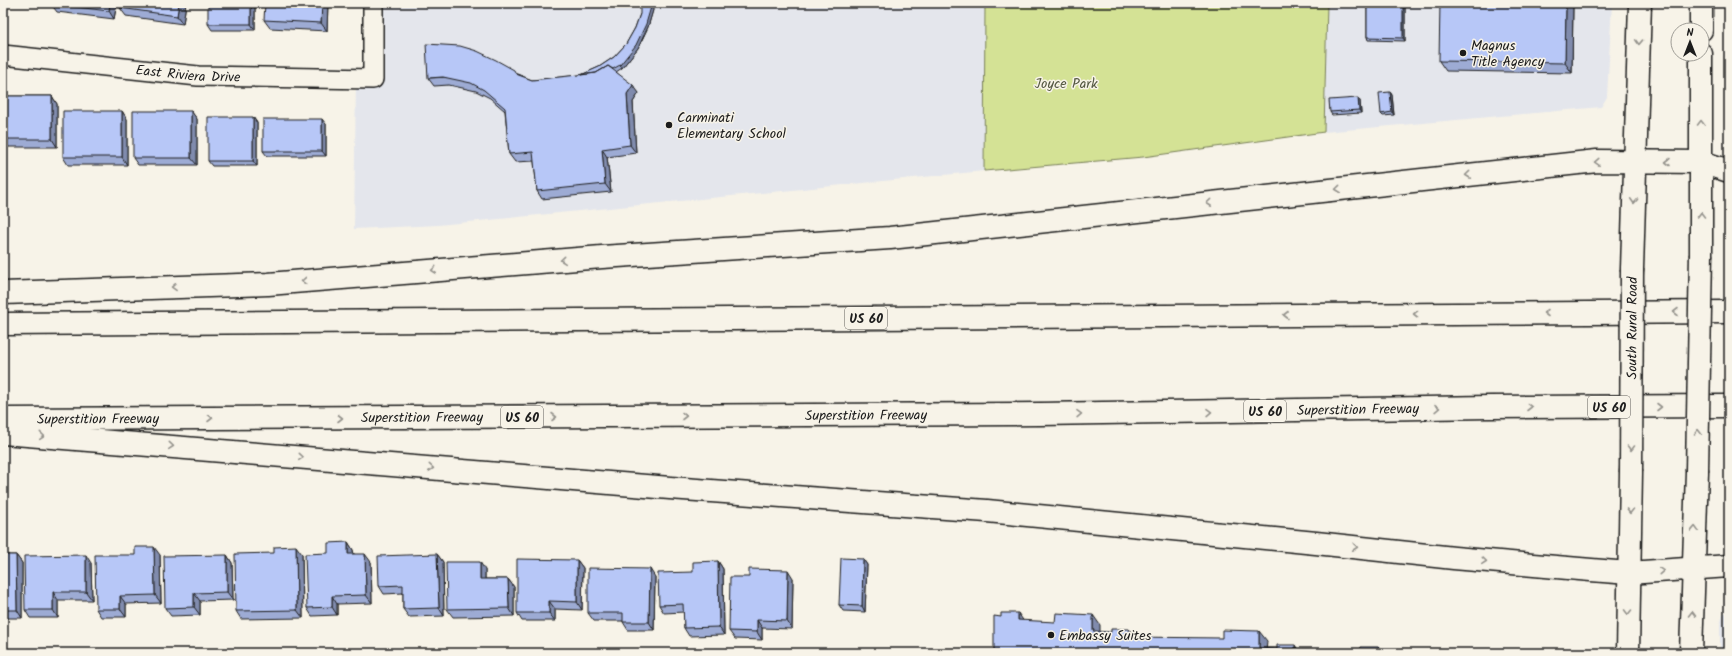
<svg xmlns="http://www.w3.org/2000/svg" width="1732" height="656" viewBox="0 0 1732 656" font-family="Kalam,sans-serif">
<style>
.built{fill:#e4e6ec}
.green{fill:#d4e295;stroke:#787f58}
.lines{fill:none;stroke-linecap:round;stroke-linejoin:round}
.street-casing{stroke:#1c1c1c;stroke-width:22}
.primary-casing{stroke:#1c1c1c;stroke-width:25}
.highway-casing{stroke:#1c1c1c;stroke-width:25}
.street{stroke:#f7f3e8;stroke-width:19}
.primary{stroke:#f7f3e8;stroke-width:22}
.highway{stroke:#f7f3e8;stroke-width:22}
.primary-bridge-casing{stroke:#1c1c1c;stroke-width:25;stroke-linecap:butt}
.primary-bridge{stroke:#f7f3e8;stroke-width:22}
.wall{fill:#9dabd4;stroke:#1c1c1c}
.shaded-wall{fill:#808bad;stroke:#1c1c1c}
.building{fill:#b7c7f7;stroke:#1c1c1c}
.oneway{stroke:#94928c}
.poi-dot{fill:#1c1c1c;stroke:#f7f3e8;stroke-width:1.5}
.labels{text-anchor:middle;stroke-width:3;stroke-linejoin:round;paint-order:stroke}
.shield{fill:#f7f3e8;stroke:#5e5c59;stroke-width:1}
.shield-label{font-size:13px;font-weight:bold;fill:#1c1c1c}
.poi-label{font-size:14px;fill:#1c1c1c;stroke:#f7f3e8;text-anchor:start}
.street-label{font-size:14px;fill:#1c1c1c;stroke:#f7f3e8}
.park-label{font-size:14px;fill:#535740;stroke:#f7f3e8}
</style>
<rect width="100%" height="100%" fill="#f7f3e8"/>
<filter id="ink" filterUnits="userSpaceOnUse"><feTurbulence type="fractalNoise" baseFrequency=".025" numOctaves="2"/><feDisplacementMap in="SourceGraphic" scale="8" xChannelSelector="R" yChannelSelector="G"/><feConvolveMatrix kernelMatrix="1 2 1 2 8 2 1 2 1" color-interpolation-filters="sRGB"/></filter>
<g filter="url(#ink)">
<path class="built" d="M373 3H985L984 171 438 225 354 229 356 79H373Z
M1327 3H1612L1607 97 1601 107 1324 132Z
M1729 612V653H1720V625L1723 614Z"/>
<path class="green" d="M985 3H1327L1324 132 1143 157 984 171Z"/>
<g class="lines">
<defs>
<g id="street">
<path id="s1" d="M3 55 198 76 373 79V3"/>
</g>
<path id="primary" d="M1701 30V3
M1701 54V254
M1632 269 1640 3
M1628 653 1631 472
M1691 653 1697 471"/>
<g id="highway">
<path d="M3 293 268 284 602 257 890 238 1597 161 1701 162 1729 171"/>
<path d="M3 324 1729 312"/>
<path id="s2" d="M3 419 1040 414 1490 407 1729 406"/>
<path d="M3 433 670 488 987 511 1316 543 1454 558 1591 570 1629 573 1729 566"/>
</g>
</defs>
<use href="#street" class="street-casing"/>
<use href="#primary" class="primary-casing"/>
<use href="#highway" class="highway-casing"/>
<use href="#street" class="street"/>
<use href="#primary" class="primary"/>
<use href="#highway" class="highway"/>
<defs>
<g id="primary-bridge">
<path d="M1697 471 1701 254"/>
<path id="s3" d="M1631 472 1632 269"/>
</g>
</defs>
<use href="#primary-bridge" class="primary-bridge-casing"/>
<use href="#primary-bridge" class="primary-bridge"/>
</g>
<path class="wall" d="M52 3H117L114 19 57 12 51 4Z
M186 3 183 24 126 16 120 8Z
M255 3V30H212L208 24Z
M328 3 327 31 270 28 264 20Z
M1367 3H1405V41L1368 40 1367 37Z
M1573 3 1572 73 1446 71 1439 61Z
M653 10 648 27 638 48 622 68 616 72 639 93 633 102 636 153 607 157 611 192 542 199 537 191 534 161 515 162 509 154 505 111 490 98 476 91 449 85 434 86 428 78 517 74 532 80 581 75 599 67 614 57 626 44 635 28 640 14Z
M1390 92 1392 95 1394 115 1383 116 1381 114Z
M3 96H52L57 104V147H3Z
M1360 101 1361 113 1332 115 1330 112Z
M122 111 127 119V165H68L63 157Z
M191 111 197 119V165H138L133 158Z
M253 117 257 123V166H212L208 161Z
M326 124V156H267L263 151Z
M348 542 353 550 354 554 371 562 372 603 337 604V615L312 616 307 608 328 553Z
M302 554 303 618 241 619 236 611Z
M437 554 443 562 444 616 409 617 403 609V593L384 594 379 586Z
M3 555H16L22 563V618H3Z
M160 555 161 603 126 604V617H101L96 609Z
M227 555 232 563 233 600 200 601V615L171 616 165 608Z
M863 559 867 565 865 612 843 611 839 605Z
M577 560 583 568 582 610 555 609V621H522L517 613Z
M718 561 723 569 724 635 689 636 684 628V612L664 613 659 605 693 572Z
M91 563 92 600H58V618H30L25 610Z
M485 570V579H508L514 587V616L453 617 447 609Z
M655 577 654 630H628L623 622V621H594L588 613Z
M793 578 792 629 762 628V640L735 639 729 631Z"/>
<path class="shaded-wall" d="M110 3H117L114 19 109 11Z
M179 3H186L183 24 177 16Z
M251 3H255V30L251 24Z
M322 3H328L327 31 321 23Z
M651 3H653V10L648 27 638 48 622 68 620 65Z
M1403 3H1405V41L1403 38Z
M1566 3H1573L1572 73 1565 63Z
M633 85 639 93 633 102 636 153 630 145 627 94Z
M1390 92 1392 95 1394 115 1392 112Z
M52 96 57 104V147L52 139Z
M1358 98 1360 101 1361 113 1359 110Z
M122 111 127 119V165L122 157Z
M191 111 197 119V165L191 158Z
M253 117 257 123V166L253 161Z
M322 119 326 124V156L322 151Z
M602 149 607 157 611 192 605 184Z
M348 542 353 550 354 562 348 554Z
M296 546 302 554 303 618 297 610Z
M154 547 160 555 161 603 155 595Z
M365 554 371 562 372 603 366 595Z
M437 554 443 562 444 616 439 608Z
M16 555 22 563V618L17 610Z
M86 555 91 563 92 600 86 592Z
M227 555 232 563 233 600 227 592Z
M863 559 867 565 865 612 862 606Z
M577 560 583 568 582 610 577 602Z
M718 561 723 569 724 635 719 627Z
M480 562 485 570V587L480 579Z
M650 569 655 577 654 630 649 622Z
M788 570 793 578 792 629 787 621Z
M508 579 514 587V616L509 608Z
M53 592 58 600V618L53 610Z
M194 593 200 601V615L194 607Z
M120 596 126 604V617L120 609Z
M332 596 337 604V615L332 607Z
M549 601 555 609V621L549 613Z
M1018 613 1025 623 1018 620Z
M1093 615 1100 625V641L1093 631Z
M757 620 762 628V640L757 632Z
M1129 629 1136 639 1129 637Z
M1259 631 1267 641 1266 653 1259 648Z
M1295 645 1300 653H1295Z"/>
<path class="building" d="M52 3H110L109 11 51 4Z
M121 3H179L177 16 120 8Z
M208 3H251V24H208Z
M265 3H322L321 23 264 20Z
M640 3H651V7L646 24 636 45 620 65 613 69 608 66 596 73 581 75 599 67 614 57 626 44 635 28 640 14Z
M1367 3H1403V38L1367 37Z
M1440 3H1566L1565 63 1439 61Z
M426 44 460 46 477 51 496 60 514 70 516 74 532 80 596 73 608 66 633 85 627 94 630 145 602 149 605 184 537 191 533 152 509 154 505 108 484 90 471 83 443 77 428 78Z
M1390 92 1392 112 1381 114 1379 93Z
M3 96H52V139H3Z
M1358 98 1359 110 1330 112 1329 100Z
M63 111H122V157H63Z
M133 111H191V158H133Z
M208 117H253V161H208Z
M263 119H322V151H263Z
M348 542V554H365L366 595 332 596V607L307 608 305 554 328 553V543Z
M296 546 297 610 236 611 235 554 274 553V547Z
M135 547H154L155 595 120 596V609H96L95 555H135Z
M437 554 439 608 403 609V585L379 586 378 556Z
M3 555H16L17 610H3Z
M86 555V592H53V610H25L24 556Z
M227 555V592L194 593V607L165 608 164 556Z
M841 558 863 559 862 606 839 605Z
M517 559 577 560V602L549 601V613H517Z
M718 561 719 627 684 628 683 604 659 605 658 573 693 572V562Z
M446 562H480V579H508L509 608 447 609Z
M588 568 650 569 649 622H623V613H588Z
M749 569 788 570 787 621 757 620V632L729 631 730 577H749Z
M1001 613H1018V620L1055 622 1056 613 1093 615V631L1111 632V629H1129V637L1222 638V630L1259 631V648L1277 649V645H1295V653H994V616L1001 617Z
M1361 647H1379L1380 651H1397V653H1360Z
M1412 651 1455 652V653H1412Z"/>
<defs><path id="oneway-chevron" d="M-2-3.5L2.5 0L-2 3.5" fill="none" stroke-width="1.6" stroke-linecap="round" stroke-linejoin="round"/></defs>
<g class="oneway">
<use href="#oneway-chevron" transform="translate(1639 42) rotate(92)"/>
<use href="#oneway-chevron" transform="translate(1701 123) rotate(-90)"/>
<use href="#oneway-chevron" transform="translate(1597 162) rotate(177)"/>
<use href="#oneway-chevron" transform="translate(1668 162) rotate(180)"/>
<use href="#oneway-chevron" transform="translate(1468 175) rotate(174)"/>
<use href="#oneway-chevron" transform="translate(1338 189) rotate(174)"/>
<use href="#oneway-chevron" transform="translate(1634 201) rotate(93)"/>
<use href="#oneway-chevron" transform="translate(1209 203) rotate(174)"/>
<use href="#oneway-chevron" transform="translate(1701 215) rotate(-90)"/>
<use href="#oneway-chevron" transform="translate(563 260) rotate(175)"/>
<use href="#oneway-chevron" transform="translate(434 270) rotate(175)"/>
<use href="#oneway-chevron" transform="translate(304 281) rotate(175)"/>
<use href="#oneway-chevron" transform="translate(174 287) rotate(178)"/>
<use href="#oneway-chevron" transform="translate(1676 312) rotate(180)"/>
<use href="#oneway-chevron" transform="translate(1546 313) rotate(180)"/>
<use href="#oneway-chevron" transform="translate(1416 314) rotate(180)"/>
<use href="#oneway-chevron" transform="translate(1286 315) rotate(180)"/>
<use href="#oneway-chevron" transform="translate(1529 407)"/>
<use href="#oneway-chevron" transform="translate(1659 407)"/>
<use href="#oneway-chevron" transform="translate(1437 408) rotate(-1)"/>
<use href="#oneway-chevron" transform="translate(1209 412) rotate(-1)"/>
<use href="#oneway-chevron" transform="translate(1079 414) rotate(-1)"/>
<use href="#oneway-chevron" transform="translate(684 416)"/>
<use href="#oneway-chevron" transform="translate(554 417)"/>
<use href="#oneway-chevron" transform="translate(210 418)"/>
<use href="#oneway-chevron" transform="translate(340 418)"/>
<use href="#oneway-chevron" transform="translate(1698 432) rotate(-89)"/>
<use href="#oneway-chevron" transform="translate(42 436) rotate(5)"/>
<use href="#oneway-chevron" transform="translate(171 446) rotate(5)"/>
<use href="#oneway-chevron" transform="translate(1631 448) rotate(90)"/>
<use href="#oneway-chevron" transform="translate(301 457) rotate(5)"/>
<use href="#oneway-chevron" transform="translate(431 468) rotate(5)"/>
<use href="#oneway-chevron" transform="translate(1630 511) rotate(91)"/>
<use href="#oneway-chevron" transform="translate(1695 529) rotate(-88)"/>
<use href="#oneway-chevron" transform="translate(1355 547) rotate(6)"/>
<use href="#oneway-chevron" transform="translate(1484 561) rotate(5)"/>
<use href="#oneway-chevron" transform="translate(1661 571) rotate(-4)"/>
<use href="#oneway-chevron" transform="translate(1628 612) rotate(91)"/>
<use href="#oneway-chevron" transform="translate(1692 614) rotate(-89)"/>
</g>
</g>
<g class="poi-dot">
<circle cx="1463" cy="53" r="4"/>
<circle cx="669" cy="125" r="4"/>
<circle cx="1051" cy="635" r="4"/>
</g>
<g class="labels">
<g class="shield">
<rect x="845" y="307" width="42" height="22" rx="3"/>
<rect x="1588" y="396" width="42" height="22" rx="3"/>
<rect x="1244" y="400" width="42" height="22" rx="3"/>
<rect x="501" y="406" width="42" height="22" rx="3"/>
</g>
<g class="shield-label">
<text x="866" y="323">US 60</text>
<text x="1609" y="412">US 60</text>
<text x="1265" y="416">US 60</text>
<text x="522" y="422">US 60</text>
</g>
<g class="poi-label">
<text x="1471" y="50">Magnus<tspan x="1471" dy="16">Title Agency</tspan></text>
<text x="677" y="122">Carminati<tspan x="677" dy="16">Elementary School</tspan></text>
<text x="1059" y="640">Embassy Suites</text>
</g>
<g class="street-label">
<text dy="5" stroke="none"><textPath href="#s1" startOffset="186">East Riviera Drive</textPath></text>
<text dy="5" stroke="none"><textPath href="#s3" startOffset="144">South Rural Road</textPath></text>
<text dy="5" stroke="none"><textPath href="#s2" startOffset="1355">Superstition Freeway</textPath></text>
<text dy="5" stroke="none"><textPath href="#s2" startOffset="863">Superstition Freeway</textPath></text>
<text dy="5" stroke="none"><textPath href="#s2" startOffset="419">Superstition Freeway</textPath></text>
<text dy="5" stroke="none"><textPath href="#s2" startOffset="95">Superstition Freeway</textPath></text>
</g>
<g class="park-label">
<text x="1066" y="88">Joyce Park</text>
</g>
</g>
<rect width="1732" height="656" fill="none" stroke="#f7f3e8" stroke-width="16"/>
<rect x="8" y="8" width="1716" height="640" fill="none" stroke="#1c1c1c" stroke-width="1.5" filter="url(#ink)"/>
<g transform="translate(1690 42)"><circle r="19" fill="#f7f3e8" stroke="#9f9d96"/>
<path d="M0-3L7 15L0 10L-7 15Z" fill="#1c1c1c"/>
<text y="-6" font-size="11" font-weight="bold" text-anchor="middle" fill="#1c1c1c">N</text>
</g>
</svg>
